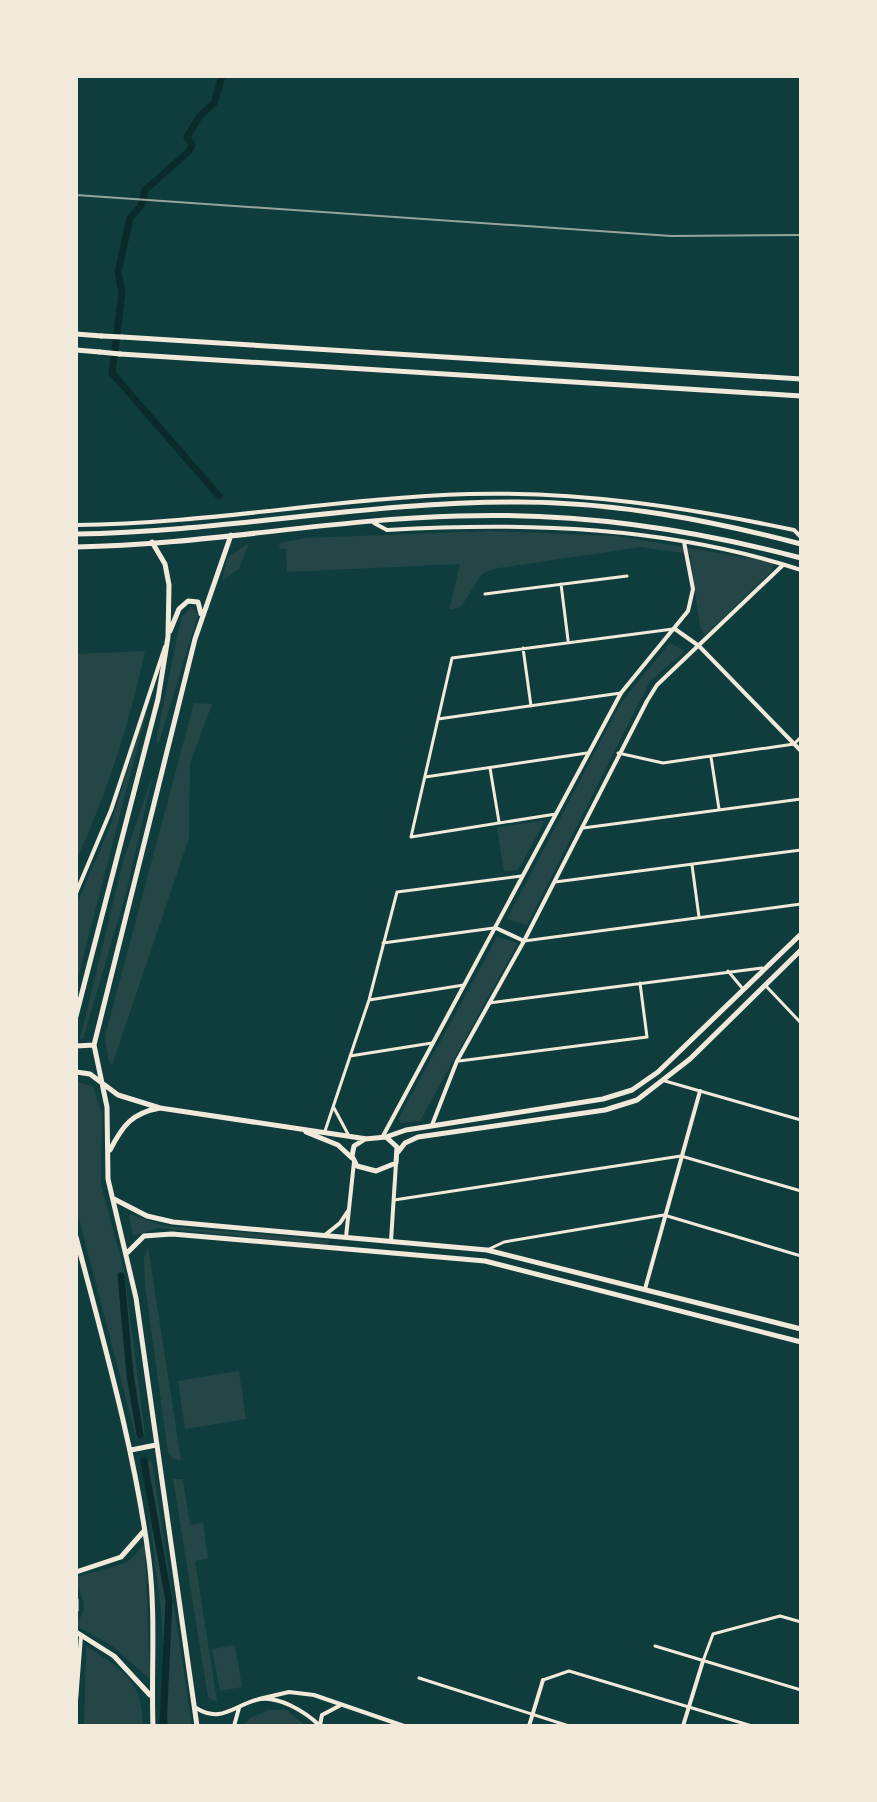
<svg xmlns="http://www.w3.org/2000/svg" width="877" height="1802" viewBox="0 0 877 1802" font-family="'Source Serif 4',serif">
<style>
.green{fill:#244646}
.lines{fill:none;stroke-linecap:round;stroke-linejoin:round}
.canal{stroke:#0a2a2b;stroke-width:7}
.minor{stroke:#f1e9da;stroke-width:3}
.tertiary{stroke:#f1e9da;stroke-width:4}
.secondary{stroke:#f1e9da;stroke-width:5}
.primary{stroke:#f1e9da;stroke-width:5}
.trunk{stroke:#f1e9da;stroke-width:5}
.rail{stroke:#97a49c;stroke-width:2}
</style>
<rect width="100%" height="100%" fill="#0f3d3e"/>
<path class="green" d="M488 531 616 536 773 562 772 571 705 635 700 627 690 554 641 547 493 569 482 574 461 607 449 610 460 564 287 572 286 549 279 548 280 543 305 538Z
M249 543 239 569 222 581 227 558Z
M191 607 198 615 159 742 156 741 181 618Z
M670 643 685 651 650 681 527 925 507 919 622 701Z
M145 651C129 725 107 793 76 861V654Z
M157 672 76 985V906L111 824Z
M194 703 212 704 190 763 189 838 112 1065 109 1062 105 1036Z
M153 774 126 893 83 1039H80L123 862Z
M545 820 518 870 504 871 497 828Z
M497 937 518 943 420 1121 400 1123 399 1118Z
M76 1081 93 1087 102 1114 101 1185 124 1270 145 1434 136 1438 76 1207Z
M129 1214 164 1226 329 1240 328 1245 158 1228 133 1236Z
M148 1247 181 1460 173 1459 168 1453 145 1285 144 1258Z
M239 1371 246 1419 185 1429 178 1381Z
M152 1461 192 1726H168L161 1611 143 1463Z
M173 1479H183L190 1525 203 1523 208 1558 195 1561 217 1701H214L208 1697Z
M145 1545 150 1679 110 1644 76 1626C92 1599 79 1601 76 1577L126 1563Z
M235 1645 242 1687 220 1691 212 1649Z
M86 1646C123 1670 142 1679 143 1726H84Z
M268 1710H287L306 1726H244L250 1718Z"/>
<g class="lines">
<path class="canal" d="M219 496 112 373 122 293 118 272 130 218 141 206 145 190 188 152 192 145 187 137 199 117 214 103 222 76
M121 1276 130 1375 140 1435
M144 1461 169 1601 163 1726"/>
<path class="minor" d="M561 584 568 640
M485 594 627 576
M523 648 531 706
M438 719 621 693
M618 753 663 763 794 744 801 737
M711 757 719 809
M490 768 499 822
M425 777 587 753
M556 814 411 837 452 658 673 629
M583 828 801 799
M692 865 699 917
M555 882 801 850
M524 941 801 904
M383 943 494 928
M728 971 743 989
M765 985 801 1023
M369 1000 464 985
M489 1003 762 968
M350 1056 432 1043
M459 1061 647 1037 640 983
M665 1081 801 1120
M334 1108 349 1136
M325 1131 369 1000 397 892 521 876
M394 1200 681 1156 801 1191
M487 1250 504 1242 664 1215 801 1256
M655 1646 801 1690
M703 1661 713 1634 780 1616 801 1622
M419 1678 569 1726
M543 1680 569 1671 752 1726"/>
<path class="tertiary" d="M374 523 387 530C526 522 667 526 801 570
M76 525C207 524 338 498 469 494 580 491 685 507 794 530L801 537
M675 629 699 646 801 751
M76 893 111 810 165 647
M496 928 524 941
M432 1125 457 1061 524 941 647 701 657 685 783 565
M383 1136 621 693 688 611 693 589 684 542
M325 1235 340 1223 348 1211
M346 1237 354 1162
M391 1241 396 1163
M645 1289 700 1091
M259 1699 289 1692 314 1695 404 1726
M76 1701 81 1636
M196 1708C221 1723 232 1707 256 1700 277 1694 306 1712 320 1726
M320 1725 322 1715 339 1706
M234 1726 239 1708
M529 1726 543 1680
M683 1726 703 1661"/>
<path class="secondary" d="M76 534C224 532 371 501 519 502 615 502 709 520 801 544
M76 547C204 545 331 519 458 516 575 512 688 528 801 558
M170 631 179 609 188 601 198 602 201 614
M76 1016 158 699 168 637 169 585 165 564 152 542
M76 1046 94 1045
M76 1072 90 1074 118 1095 160 1108C132 1113 123 1125 110 1150
M160 1108 367 1139
M306 1132 338 1145 352 1158
M386 1137 406 1130 603 1099 632 1090 658 1072 801 934
M386 1137 397 1147 396 1163 376 1171 357 1166 352 1156 354 1146 365 1139Z
M398 1152 405 1143 418 1137 605 1110 637 1100 690 1059 801 950
M114 1199 147 1216 173 1222 487 1250 801 1329
M76 1237C104 1344 135 1451 149 1560 156 1615 151 1671 153 1726
M128 1252 144 1236 172 1234 485 1261 801 1342
M131 1450 156 1445
M76 1572 121 1557 144 1531
M76 1600V1610
M76 1632 114 1656 150 1695
M197 1726 136 1298 108 1179 107 1107 94 1045 195 639 231 535"/>
<path class="primary" d="M102 336 122 337
M100 352 120 354"/>
<path class="trunk" d="M76 334 102 336
M122 337 801 379
M76 350 100 352
M120 354 801 396"/>
<path class="rail" d="M76 195 671 236 801 235"/>
</g>
<rect width="877" height="1802" fill="none" stroke="#f1e9da" stroke-width="156"/>
</svg>
